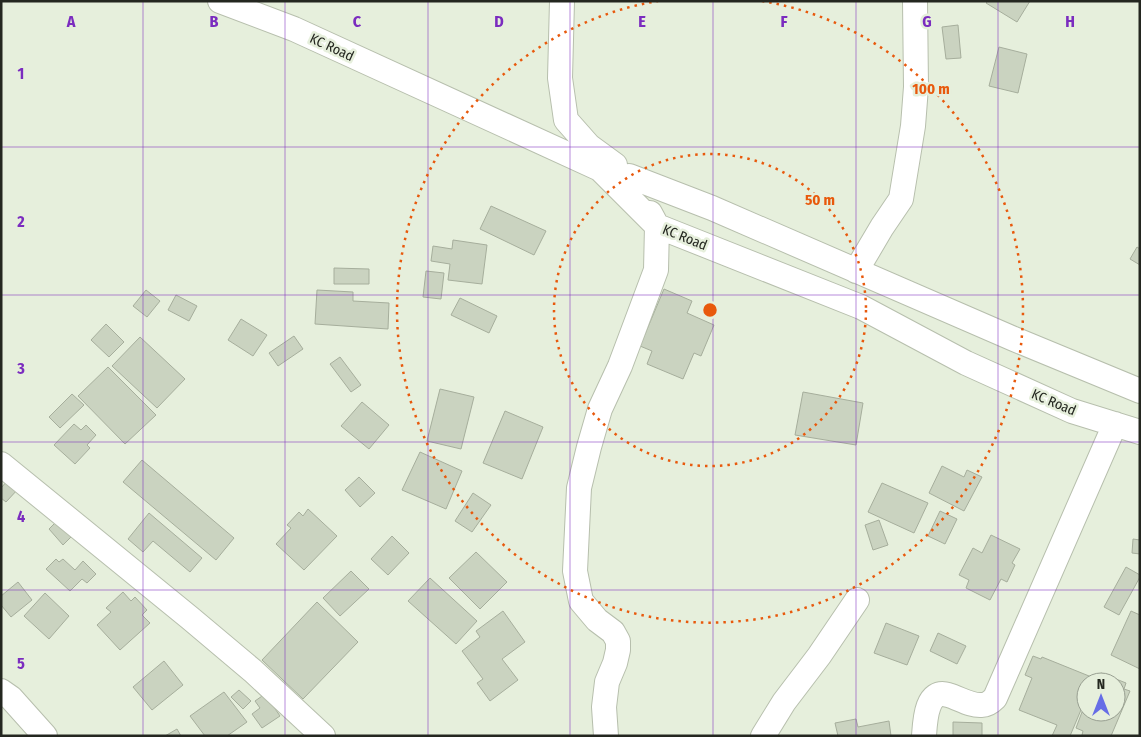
<svg xmlns="http://www.w3.org/2000/svg" width="1141" height="737" viewBox="0 0 1141 737" font-family="'Fira Sans Condensed',sans-serif">
<style>
.building{fill:#cad3c0;stroke:#a6ae9c}
.lines{fill:none;stroke-linecap:round;stroke-linejoin:round}
.minor-casing{stroke:#b7bfad;stroke-width:26}
.minor{stroke:#fff;stroke-width:24}
.grid{fill:none;stroke:#7b2cbf;stroke-width:1;stroke-opacity:0.55}
.ring{fill:none;stroke:#e8590c;stroke-width:2.5;stroke-dasharray:2.5 5}
.labels{text-anchor:middle;stroke-width:5;stroke-linejoin:round;paint-order:stroke}
.street-label{font-size:14px;fill:#242720;stroke:#e6efdc}
.grid-label{font-size:16px;text-anchor:middle;font-weight:bold;fill:#7b2cbf;stroke:#e6efdc;stroke-width:5;stroke-linejoin:round;paint-order:stroke}
.centre{fill:#e8590c;stroke:#e6efdc;stroke-width:2.5}
.ring-label{font-size:15px;text-anchor:middle;font-weight:bold;fill:#e8590c;stroke:#e6efdc;stroke-width:5;stroke-linejoin:round;paint-order:stroke}
</style>
<rect width="100%" height="100%" fill="#e6efdc"/>
<path class="building" d="M988 1H1030L1017 22 986 3Z
M958 25 961 58 946 59 942 27Z
M999 47 1027 54 1018 93 989 86Z
M491 206 546 231 534 255 480 229Z
M453 240 487 245 482 284 448 280 450 264 431 261 433 246 452 249Z
M1137 247 1140 249V265L1130 259Z
M334 268 369 269V284H334Z
M426 271 444 273 441 299 423 297Z
M664 289 692 301 687 313 714 325 701 356 694 353 683 379 647 364 652 351 640 346Z
M146 290 160 301 147 317 133 306Z
M317 290 353 292V301L389 303 388 329 315 324Z
M176 295 197 306 189 321 168 310Z
M460 298 497 316 489 333 451 315Z
M241 319 267 335 253 356 228 340Z
M106 324 124 342 109 357 91 340Z
M294 336 303 349 278 366 269 353Z
M140 337 185 379 157 408 112 366Z
M340 357 361 385 351 392 330 364Z
M108 367 156 415 125 444 78 396Z
M440 389 474 397 461 449 427 441Z
M803 392 863 403 856 445 795 435Z
M72 394 84 405 60 428 49 417Z
M362 402 389 425 369 449 341 426Z
M505 411 543 427 522 479 483 463Z
M74 424 81 430 86 425 96 435 87 445 90 448 75 464 54 445Z
M420 452 462 471 446 509 402 490Z
M142 460 234 538 216 560 123 482Z
M942 466 964 477 967 470 982 477 964 511 929 493Z
M359 477 375 493 360 507 345 490Z
M8 480 19 488 6 502 1 498V488Z
M882 483 928 503 914 533 868 512Z
M473 493 491 505 472 532 455 521Z
M308 509 337 536 304 570 276 544 291 528 287 525 299 512 303 516Z
M940 511 957 519 945 544 928 536Z
M149 513 202 558 190 572 153 541 143 552 128 539Z
M58 520 73 535 63 545 49 529Z
M879 520 888 545 873 550 865 525Z
M991 535 1020 549 1012 563 1015 565 1007 582 1001 579 990 600 966 588 969 580 959 575 973 548 982 553Z
M392 536 409 553 388 575 371 559Z
M1133 539 1140 540V554L1132 553Z
M476 552 507 582 480 609 449 578Z
M56 559 59 562 63 559 75 570 83 561 96 574 87 583 82 579 70 591 46 569Z
M1126 567 1140 575V577L1119 615 1104 607Z
M351 571 369 589 340 616 323 598Z
M430 578 477 621 456 644 408 601Z
M18 582 32 600 11 617 1 605V596Z
M123 592 131 601 135 597 147 610 142 615 150 623 120 650 97 625 111 612 106 608Z
M45 593 69 616 49 639 24 616Z
M317 602 358 642 303 699 262 660Z
M503 611 525 642 502 659 518 680 490 701 477 683 483 679 462 651 480 637 476 631Z
M1131 611 1140 615V669L1111 655Z
M886 623 919 636 907 665 874 653Z
M938 633 966 646 957 664 930 651Z
M1033 656 1041 659 1042 657 1094 678 1092 682H1086V698L1070 736H1052L1057 725 1019 710 1032 678 1025 675Z
M164 661 183 685 152 710 133 687Z
M1101 673 1126 683 1124 689 1130 691 1111 736H1084L1082 735 1083 731 1076 728 1082 712 1090 715 1091 712H1116V682H1097Z
M239 690 251 701 243 709 231 697Z
M224 692 247 722 227 736H205L190 716Z
M265 694 280 716 262 728 252 714 260 708 255 701Z
M856 719 858 727 889 721 891 736H838L835 723Z
M953 722 982 723V736H953Z
M177 729 181 736H165Z"/>
<g class="lines">
<defs>
<path id="minor" d="M220 1 294 29 600 169 657 226 861 307 966 363 1072 411 1140 432
M562 1 560 78 566 120 589 146 615 165
M629 176 712 208 1014 339 1140 391
M856 271 882 227 901 199 913 126 916 87 915 1
M1 464 190 618 253 671 323 736
M1 691 11 698 45 736
M606 736 604 707 607 682 615 663 618 650V641L613 632 597 620 581 601 575 571 579 488 589 447 600 409 620 366 656 270 657 226 650 213
M763 736 784 702 819 656 857 600
M924 736C925 722 926 688 948 695 959 698 970 706 982 705 987 705 991 702 995 698L1115 424"/>
</defs>
<use href="#minor" class="minor-casing"/>
<use href="#minor" class="minor"/>
</g>
<path class="grid" d="M143 1V736M285 1V736M428 1V736M570 1V736M713 1V736M856 1V736M998 1V736M1 147H1140M1 295H1140M1 442H1140M1 590H1140"/>
<g class="ring">
<circle cx="710" cy="310" r="156"/>
<path d="M762 1A313 313 0 1 1 658 1"/>
</g>
<g class="labels">
<g class="street-label">
<text transform="translate(332 47) rotate(25)" y="5">KC Road</text>
<text transform="translate(685 237) rotate(22)" y="5">KC Road</text>
<text transform="translate(1054 402) rotate(23)" y="5">KC Road</text>
</g>
</g>
<g class="grid-label">
<text x="71" y="27">A</text>
<text x="214" y="27">B</text>
<text x="357" y="27">C</text>
<text x="499" y="27">D</text>
<text x="642" y="27">E</text>
<text x="784" y="27">F</text>
<text x="927" y="27">G</text>
<text x="1070" y="27">H</text>
<text x="21" y="79">1</text>
<text x="21" y="227">2</text>
<text x="21" y="374">3</text>
<text x="21" y="522">4</text>
<text x="21" y="669">5</text>
</g>
<circle cx="710" cy="310" r="8" class="centre"/>
<g class="ring-label">
<text x="931" y="94">100 m</text>
<text x="820" y="205">50 m</text>
</g>
<rect width="1141" height="737" fill="none" stroke="#242720" stroke-width="5"/>
<g transform="translate(1101 697)"><circle r="24" fill="#e6efdc" stroke="#989f91"/>
<path d="M0-4L9 19L0 12L-9 19Z" fill="#666de6"/>
<text y="-8" font-size="14" font-weight="bold" text-anchor="middle" fill="#242720">N</text>
</g>
</svg>
